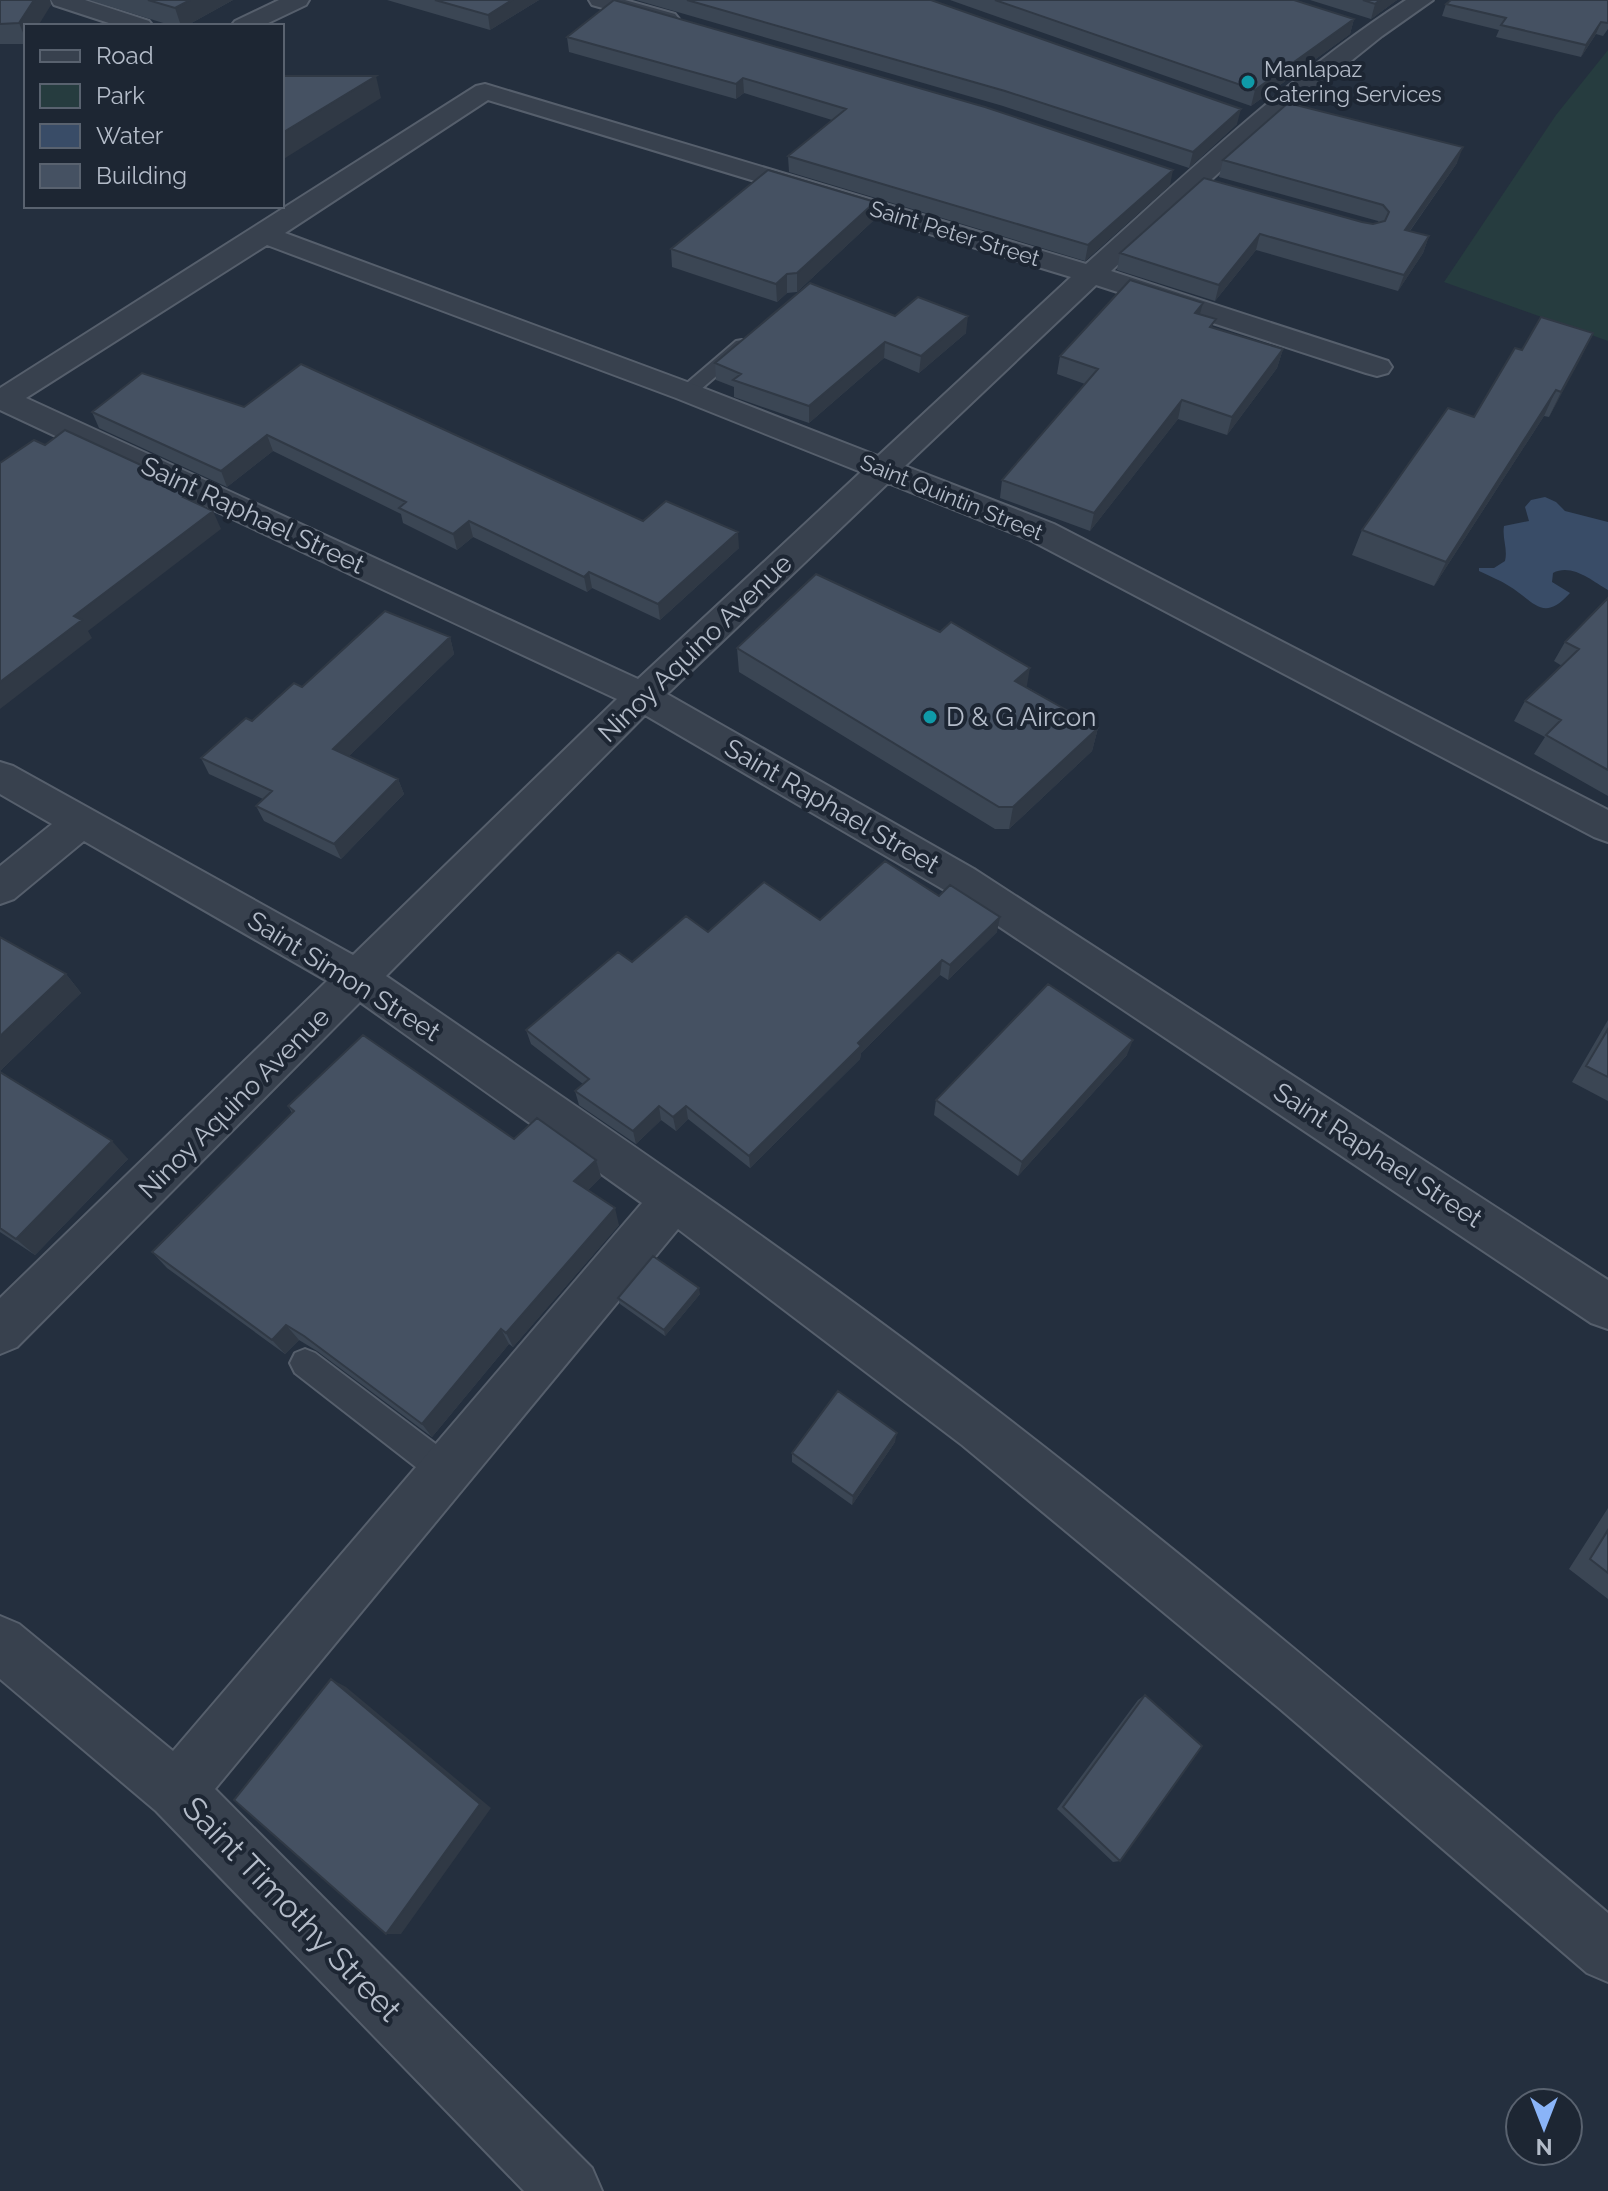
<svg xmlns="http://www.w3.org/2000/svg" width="1608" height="2191" viewBox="0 0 1608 2191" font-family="Raleway,sans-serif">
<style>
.green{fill:#263c3f}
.water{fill:#394c67}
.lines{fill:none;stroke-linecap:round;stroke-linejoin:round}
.lane-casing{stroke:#565f6c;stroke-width:4}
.street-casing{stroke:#565f6c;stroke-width:4}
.lane{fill:#38414e;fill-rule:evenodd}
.street{fill:#38414e;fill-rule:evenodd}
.wall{fill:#3b4654}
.shaded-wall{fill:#303945}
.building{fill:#455162;stroke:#303945;stroke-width:2}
.culture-dot{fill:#0f9aa8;stroke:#1d2633;stroke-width:3}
.labels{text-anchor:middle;stroke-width:8;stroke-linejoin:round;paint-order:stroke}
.far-poi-label{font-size:22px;fill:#b4bcc9;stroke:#1d2633;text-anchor:start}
.far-street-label{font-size:22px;fill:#b4bcc9;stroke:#1d2633}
.street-label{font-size:26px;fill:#b4bcc9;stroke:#1d2633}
.poi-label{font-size:26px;fill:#b4bcc9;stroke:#1d2633;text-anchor:start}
.near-street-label{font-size:32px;fill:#b4bcc9;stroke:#1d2633}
</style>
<rect width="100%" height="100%" fill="#242f3e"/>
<path class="green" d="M1608 50V341L1444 282 1556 115Z"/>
<path class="water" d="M1545 497 1556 502 1565 511 1608 522V590C1592 581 1572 563 1553 573L1552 582 1570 593C1543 623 1535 602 1509 586 1500 580 1489 576 1479 571V568H1494L1505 561C1508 549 1502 539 1504 526L1529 521 1525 507 1531 500Z"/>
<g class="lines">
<defs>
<path id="lane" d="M742 340 748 341 751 345 748 349 693 396H681L678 392 681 388 736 341Z
M305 1349 315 1353 457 1460 461 1471 457 1482 446 1486 435 1482 295 1373 290 1363 295 1353Z"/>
<path id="street" d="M51 0H85L149 21 153 26H118L54 5Z
M279 0H309L306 5 262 26H231L235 21Z
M589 0H625L675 14 679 19 675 24 667 26 592 5Z
M1406 0H1433L1382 36 1270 126 1111 271 1388 361 1392 367 1388 373 1377 376 1366 373 1096 285 905 466 1054 524 1608 810V842L1594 837 1030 540 888 483 667 694 974 869 1608 1280V1329L1591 1323 946 891 645 715 386 976C592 1117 800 1258 998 1411 1207 1572 1407 1743 1608 1913V1982L1587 1973 1279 1708 962 1445 678 1229 215 1789 592 2168 602 2191H524L156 1811 0 1679V1616L19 1624 173 1751 642 1203 360 1002 17 1347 0 1354V1298L327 981 84 841 14 899 0 904V866L52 824 0 794V762L13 766 353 955 617 699 0 410V388L476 86 485 84 1086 264C1189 172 1290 75 1406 0ZM488 100 1071 277 878 456 698 386 285 233ZM267 245 676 398 861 472 638 679 26 398Z"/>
</defs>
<use href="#lane" class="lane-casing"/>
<use href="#street" class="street-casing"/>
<use href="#lane" class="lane"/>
<use href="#street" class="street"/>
</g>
<path class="wall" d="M0 0H50L51 5 26 26V44H0Z
M89 0H233L186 26H173Z
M387 0H539L490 30Z
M614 0 1170 185 1085 261 789 172 788 156 832 120 744 93 736 99 569 52 567 37Z
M636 0H931L1237 124 1189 168 1003 106Z
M950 0H1294L1354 19 1350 34 1251 106Z
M1310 0H1397L1371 19Z
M1608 0V29L1603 36 1596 34 1581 57 1496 37 1499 30 1442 16 1446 4Z
M1223 160 1457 163 1410 231 1429 236 1423 253 1398 291 1256 250 1215 301 1117 270 1120 253 1204 178 1362 222 1373 224 1379 223 1378 221 1219 177Z
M874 220 797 292 787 293 777 302 672 267 671 249Z
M1203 303 1200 315 1214 328 1283 349 1277 368 1227 435 1178 419 1090 531 1000 498 1002 480 1085 384 1057 374 1060 356Z
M895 316 966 333 919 373 884 358 809 423 734 397V387L716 380 715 363Z
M1593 333 1549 417 1544 416 1434 586 1352 555 1362 530 1474 417 1522 350Z
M244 407 643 521 739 548 660 620 592 588 587 592 473 537 457 550 403 523 401 514 273 451 227 487 99 428 92 412Z
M1608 598V796L1534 754 1545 737 1514 721 1525 701 1562 666 1554 661 1565 642Z
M450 637 454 654 349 756 398 779 404 794 341 859 264 821 256 806 263 799 209 774 201 758 252 721 302 687Z
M737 648 1027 687 1098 728 1092 751 1009 829H995L739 672Z
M820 920 997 932 948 980 940 975 861 1053 860 1059 750 1168 688 1119 676 1131 661 1120 636 1144 579 1105 575 1091 583 1084 531 1044 526 1030 632 962 708 932Z
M0 937 66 974 81 993 0 1071 128 1159 35 1255 0 1232Z
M1608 1020V1101L1572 1082Z
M1127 1055 1018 1176 934 1115 936 1100Z
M288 1106 514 1139 596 1160 601 1177 588 1190 619 1225 513 1347 509 1344 432 1437 317 1351 299 1340 285 1354 167 1268 152 1252 292 1113Z
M700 1294 665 1336 620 1304 618 1298Z
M895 1442 852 1505 792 1462V1453Z
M1608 1508V1599L1569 1569Z
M1145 1695 1120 1861 1113 1862 1057 1809 1138 1700Z"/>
<path class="shaded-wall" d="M34 0H50L51 5 38 26H26V40L19 23Z
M190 0H233L186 26H181L175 8Z
M512 0H539L490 30 488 15Z
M1380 0H1397L1371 19 1375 4Z
M1354 19 1350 34 1251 106 1255 90Z
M1601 22 1596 34 1581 57 1586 45Z
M376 76 381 98 282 160V133Z
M743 78 744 93 736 99V84Z
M1241 109 1237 124 1189 168 1193 152Z
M1463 147 1457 163 1399 246 1405 230Z
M1173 170 1170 185 1085 261 1088 245Z
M875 202 874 220 797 292V273Z
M1260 234 1256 250 1215 301 1219 285Z
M1429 236 1423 253 1398 291 1404 275Z
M787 274V293L777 302 776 284Z
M1203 303 1198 322 1195 313Z
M968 316 966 333 919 373 921 356Z
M1593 333 1581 358 1549 417 1561 392Z
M885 342 884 358 809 423V406Z
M1283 349 1277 368 1227 435 1232 417Z
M1556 390 1544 416 1434 586 1446 562Z
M1182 400 1178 419 1090 531 1094 513Z
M267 435 273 451 227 487 221 471Z
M193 489 201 507 183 497Z
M213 511 221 529 88 631 92 638 0 709V682L74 616Z
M469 521 473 537 457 550 453 534Z
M738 532 739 548 660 620 658 604Z
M589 572 592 588 587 592 584 577Z
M450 637 454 654 340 765 333 749Z
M1030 668 1026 691 1015 681Z
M1098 728 1092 751 1009 829 1013 807Z
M398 779 404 794 341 859 334 844Z
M1000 917 997 932 948 980 950 965Z
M942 960 940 975 861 1053 860 1059 750 1168 749 1156 858 1043Z
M66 974 81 993 0 1071V1079V1036Z
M1133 1040 1127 1055 1018 1176 1022 1162Z
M659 1106 661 1120 636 1144 633 1131Z
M686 1106 688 1119 676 1131 673 1117Z
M112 1141 128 1159 35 1255 16 1239Z
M596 1160 601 1177 580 1198 574 1181Z
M615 1208 619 1225 513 1347 506 1333Z
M699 1288 700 1294 665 1336 664 1330Z
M286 1325 299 1340 285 1354 272 1340Z
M501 1329 509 1344 432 1437 422 1424Z
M897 1433 895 1442 852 1505 853 1496Z
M331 1679 346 1687 491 1808 401 1934H386Z"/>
<path class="building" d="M0 0H34L19 23 0 24Z
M148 0H190L175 8Z
M435 0H512L488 15Z
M614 0 985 107 1173 170 1088 245 788 156 846 109 743 78 736 84 567 37Z
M687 0H931L1241 109 1193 152 1005 91Z
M995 0H1294L1354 19 1255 90Z
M1363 0H1380L1375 4Z
M1451 0H1608V23L1601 22 1586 45 1501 25 1506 18 1446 4Z
M282 76H376L282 133Z
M1288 103 1463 147 1405 230 1429 236 1404 275 1260 234 1219 285 1120 253 1204 178 1362 222 1373 224 1385 221 1389 212 1383 205 1223 160Z
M768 170 875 202 797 273 787 274 776 284 671 249Z
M1130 280 1203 303 1195 313 1216 319 1210 327 1283 349 1232 417 1182 400 1094 513 1002 480 1098 369 1060 356Z
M810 283 895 316 918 297 968 316 921 356 885 342 809 406 733 380 741 374 715 363Z
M1541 317 1593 333 1561 392 1556 390 1446 562 1362 530 1448 408 1474 417 1515 348 1522 350Z
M301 364 643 521 666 501 738 532 658 604 589 572 584 577 469 521 453 534 399 508 406 502 267 435 221 471 92 412 142 373 244 407Z
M65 430 193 489 183 497 213 511 74 616 82 620 0 682V463L34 440 45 445Z
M816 574 940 632 951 622 1030 668 1015 681 1098 728 1013 807H999L737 648Z
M1608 598V770L1546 735 1561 720 1525 701 1579 649 1565 642Z
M385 611 450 637 333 749 398 779 334 844 256 806 272 791 201 758 246 718 252 721 294 683 302 687Z
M885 861 939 896 950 885 1000 917 950 965 942 960 858 1043 861 1046 749 1156 686 1106 673 1117 659 1106 633 1131 575 1091 589 1079 526 1030 618 952 632 962 686 916 708 932 764 882 820 920Z
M0 937 66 974 0 1036Z
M1048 984 1133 1040 1022 1162 936 1100Z
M1608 1029V1077L1586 1066Z
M363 1035 514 1139 537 1118 596 1160 574 1181 615 1208 506 1333 501 1329 422 1424 304 1336 286 1325 272 1340 152 1252 294 1111 288 1106Z
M0 1072 112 1141 16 1239 0 1228Z
M653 1256 699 1288 664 1330 618 1298Z
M838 1391 897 1433 853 1496 792 1453Z
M1608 1530V1573L1590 1559Z
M331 1679 480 1804 386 1934 234 1800Z
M1145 1695 1202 1746 1120 1861 1063 1807Z"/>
<g class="culture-dot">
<circle cx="1248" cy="82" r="8"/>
<circle cx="930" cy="717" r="8"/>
</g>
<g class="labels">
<g class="far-poi-label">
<text x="1264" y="77">Manlapaz<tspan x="1264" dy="25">Catering Services</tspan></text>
</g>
<g class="far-street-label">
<text transform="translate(955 233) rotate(17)" y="8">Saint Peter Street</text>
<text transform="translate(952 497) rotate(22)" y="8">Saint Quintin Street</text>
</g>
<g class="street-label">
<text transform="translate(253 515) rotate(25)" y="9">Saint Raphael Street</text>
<text transform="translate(695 648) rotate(-44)" y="9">Ninoy Aquino Avenue</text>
<text transform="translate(832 806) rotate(30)" y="9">Saint Raphael Street</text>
<text transform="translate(344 976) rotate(32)" y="9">Saint Simon Street</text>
<text transform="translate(234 1103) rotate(-45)" y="9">Ninoy Aquino Avenue</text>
<text transform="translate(1378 1155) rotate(33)" y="9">Saint Raphael Street</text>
</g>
<g class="poi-label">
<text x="946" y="726">D &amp; G Aircon</text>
</g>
<g class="near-street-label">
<text transform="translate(292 1909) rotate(46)" y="11">Saint Timothy Street</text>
</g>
</g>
<rect x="24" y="24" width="260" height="184" fill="#1d2633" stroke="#59626f" stroke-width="2"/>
<rect x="40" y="50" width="40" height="12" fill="#38414e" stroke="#59626f" stroke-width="2"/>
<text x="96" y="64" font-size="24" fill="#b4bcc9">Road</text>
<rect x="40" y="84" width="40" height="24" fill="#263c3f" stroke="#59626f" stroke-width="2"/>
<text x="96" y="104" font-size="24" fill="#b4bcc9">Park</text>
<rect x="40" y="124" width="40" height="24" fill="#394c67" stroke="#59626f" stroke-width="2"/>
<text x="96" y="144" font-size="24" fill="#b4bcc9">Water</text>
<rect x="40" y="164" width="40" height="24" fill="#455162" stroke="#59626f" stroke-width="2"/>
<text x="96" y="184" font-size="24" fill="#b4bcc9">Building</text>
<g transform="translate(1544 2127) rotate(180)"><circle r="38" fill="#1d2633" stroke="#59626f" stroke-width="2"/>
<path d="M0-6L14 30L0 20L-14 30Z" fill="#8ab4f8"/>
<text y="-12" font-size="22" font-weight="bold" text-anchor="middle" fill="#b4bcc9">N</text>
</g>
</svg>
